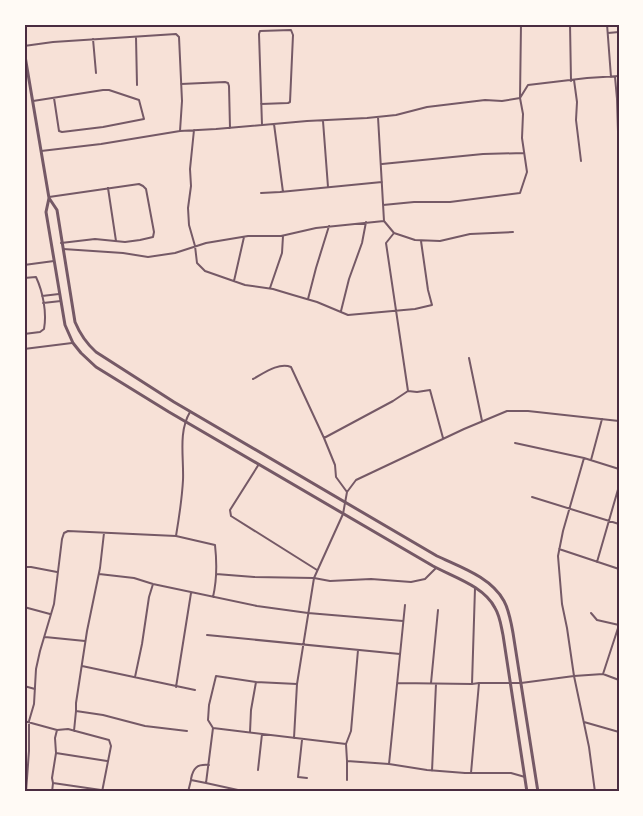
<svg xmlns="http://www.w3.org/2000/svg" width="643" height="816" viewBox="0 0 643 816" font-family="'Archivo Narrow',sans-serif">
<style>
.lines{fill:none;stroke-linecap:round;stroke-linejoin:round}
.minor{stroke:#755966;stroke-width:2}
.tertiary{stroke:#755966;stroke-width:3}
.neatline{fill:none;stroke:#4a2c40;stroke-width:2}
</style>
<rect width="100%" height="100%" fill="#f7e1d7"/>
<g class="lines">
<path class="minor" d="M570 24 571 81
M607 24 611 77
M608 33 619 32
M136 37 137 85
M93 39 96 73
M24 46 53 42 176 34 179 37 182 101 180 131
M615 77 617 99 619 164
M574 80 577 102 576 120 581 161
M181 84 225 82 228 83 229 86 230 128
M33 101 103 90H109L139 100 144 119 103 127 62 132 59 131 54 98
M261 104 288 103 290 102 293 35 291 30 260 31 259 34 262 125
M378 117 384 221 394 233 415 240 440 241 470 234 513 232
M323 121 328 187
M274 124 283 192
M194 130 190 169 191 186 188 208 189 225 195 246 197 263 205 271 245 285 273 289 293 295 317 302 348 315 415 309 432 305 428 290 421 241
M41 151 101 144 180 131 216 129 307 121 367 118 396 115 427 107 485 100 502 101 520 98 528 85 587 78 619 76
M382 164 483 154 524 153
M108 188 116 241
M261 193 280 192 382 182
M49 197 139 184 143 186 146 189 154 232 153 237 140 240 125 242 95 239 61 243
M383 205 414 202H450L520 193 527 172 522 138 523 114 520 98 521 24
M394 233 386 243 408 391
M63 249 123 253 148 257 175 253 206 243 248 236H281L316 228 384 221
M24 265 54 261
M24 278 36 277C43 292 47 313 44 329L40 332 24 334
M234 281 244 237
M270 288 282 253 283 236
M42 296 59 294
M308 299 316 268 329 226
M43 303 61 301
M341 311 349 279 362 243 366 222
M24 349 72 343
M469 358 482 421
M253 379C264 373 279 362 291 367L324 438 335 465 336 477 347 492
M324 438 393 401 408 391 417 392 430 390 443 438
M515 443 584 458 619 469
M591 460 602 419
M259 464 230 510 231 516 317 570
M532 497 619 524
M176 536C179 518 182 499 183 480 184 458 178 432 190 412
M559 549 619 569
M597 562 619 486
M24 567H31L57 572
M99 574 134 578 153 584 257 606 308 613 403 621
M216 574 254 577 314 578 330 581 371 579 411 582 425 579 436 568
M24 607 50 614
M591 613 597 620 619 625
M207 635 400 654
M45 637 85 641
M82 666 195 690
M603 674 619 680
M135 677 142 644 149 597 153 584
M397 683 472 684 479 683H521L574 676 567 628 562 604 558 556 563 531 584 458
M431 683 438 610
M297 684 256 682 216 676 209 705 208 720 213 728 346 744 347 761 389 764 427 770 465 773H511L525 777
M472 684 475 588
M24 686 35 689
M176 687 191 593
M76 711 103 715 145 726 187 731
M24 721 57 730 68 729 109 740 111 746 102 792
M584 722 619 732
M74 731 76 711V703L87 631 100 568 104 533
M250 732 251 710 256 682
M294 738 297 684 314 578 343 514 347 492 356 480 464 429 507 411H528L619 421
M302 740 298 777 307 778
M346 744 351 731 358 650
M56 753 107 761
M389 764 405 605
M258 770 262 734
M432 771 436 684
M471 773 479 683
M191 779C193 768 197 764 209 765
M347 780V761
M53 783 101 790
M206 783 247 792
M26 792 29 751V721L34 704 36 669 40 651 54 604 62 539 64 533 68 531 176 536 215 545C217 563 217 580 213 597
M52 792 53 783 52 778 56 753 55 738 57 730
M188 792 191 780 206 783 213 728
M595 792 589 747 574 676 603 674 619 625"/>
<path class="tertiary" d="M24 50 49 198 46 212 65 325 73 343 81 353 96 367 169 412 433 566C453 577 484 586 495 608 500 616 501 626 503 635L527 792
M49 198 57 210 75 322C80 334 86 343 96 352L174 402 437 556C460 567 491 577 504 601 509 610 511 622 513 633L538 792"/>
</g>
<rect width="643" height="816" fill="none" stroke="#fffaf5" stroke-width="51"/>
<rect x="26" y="26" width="592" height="764" class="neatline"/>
</svg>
